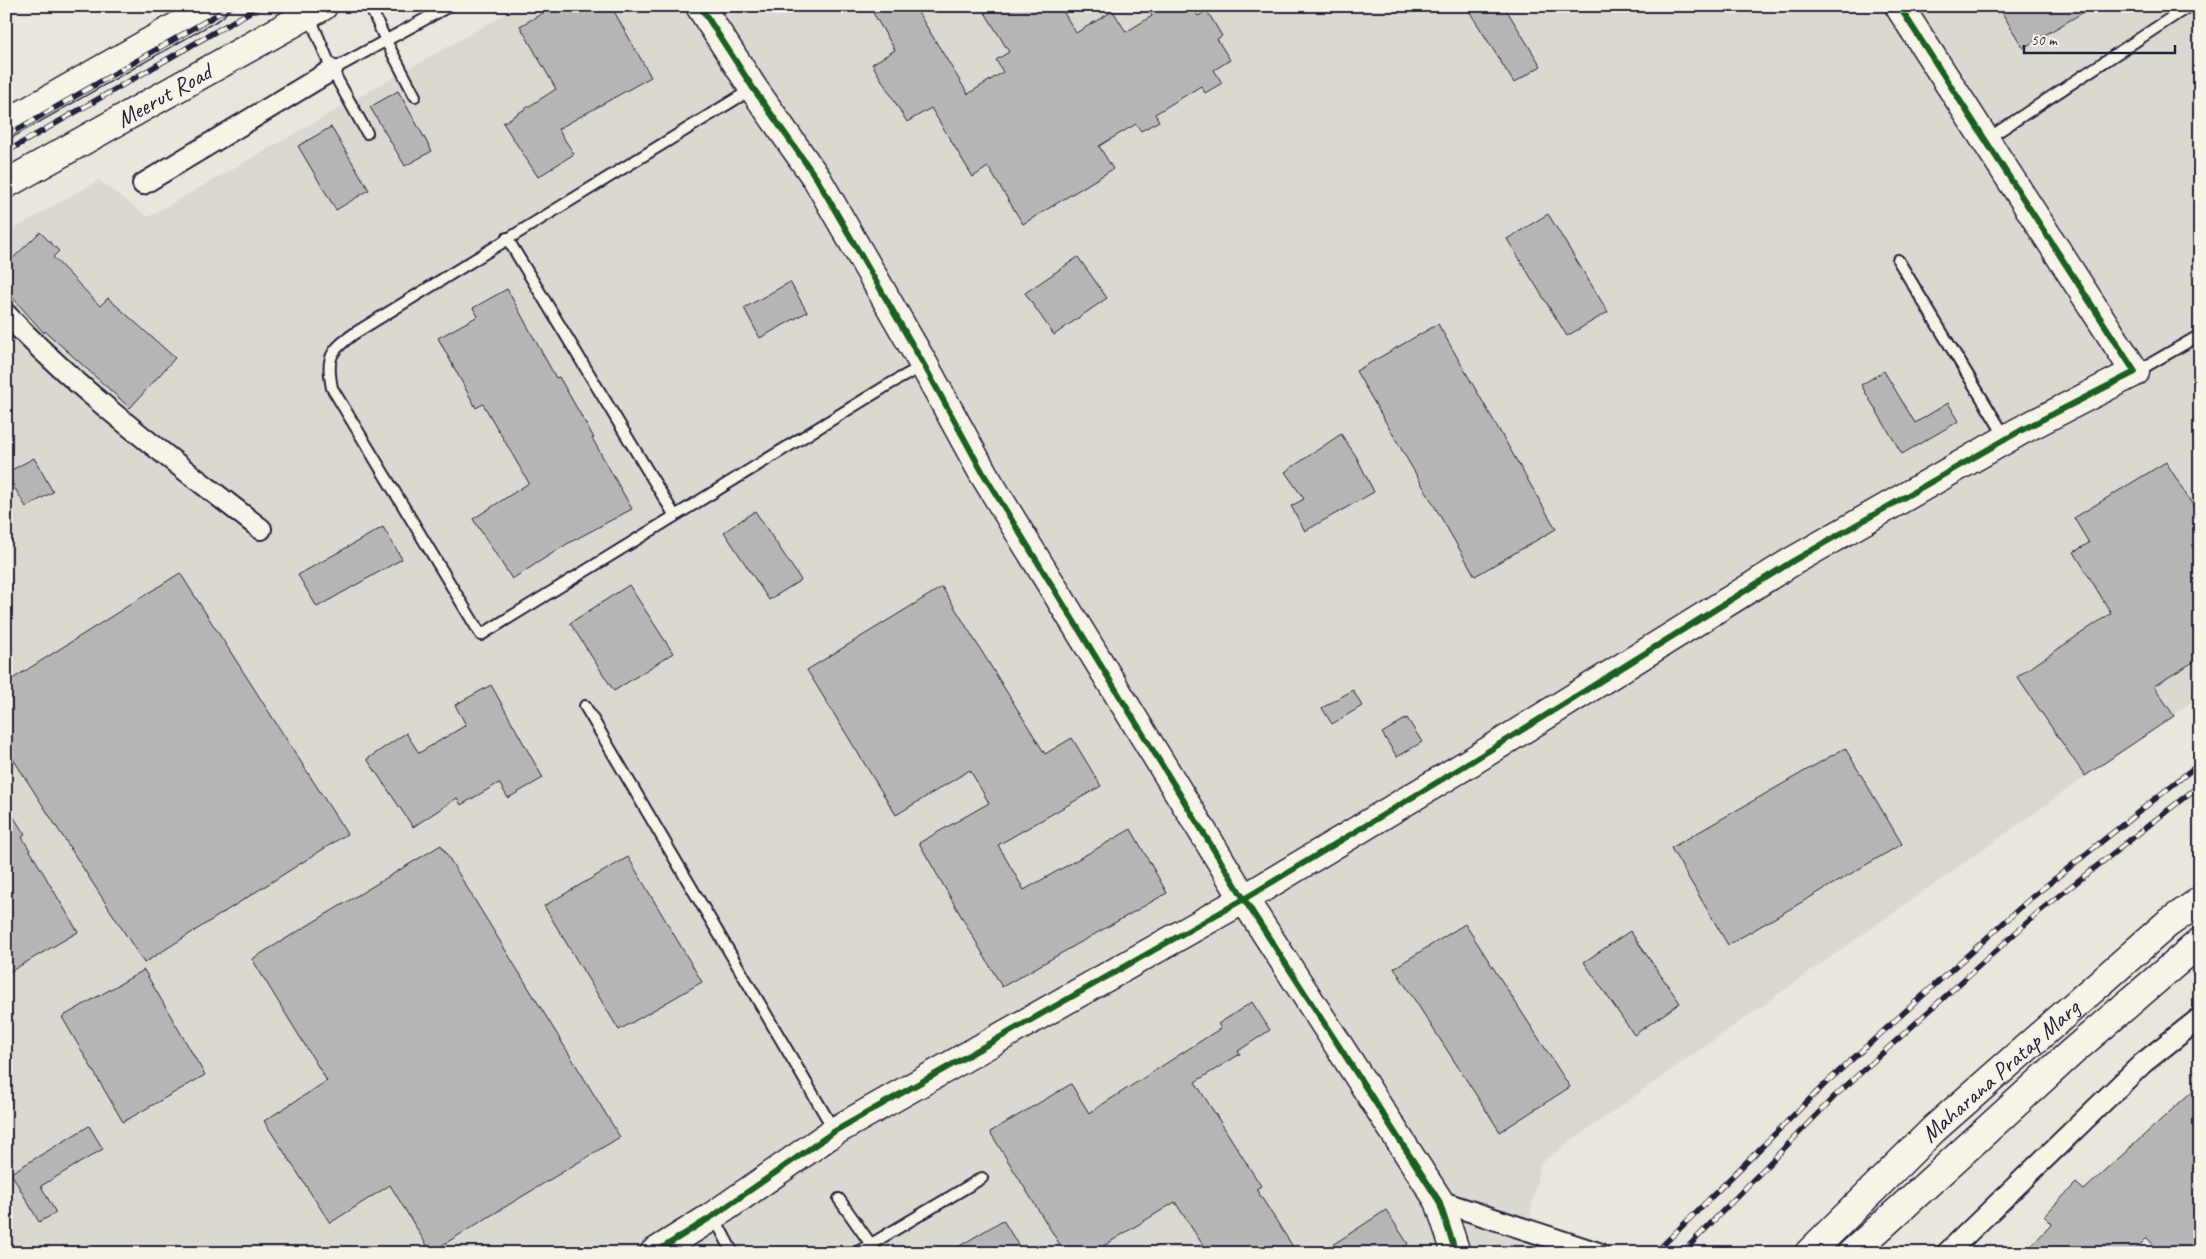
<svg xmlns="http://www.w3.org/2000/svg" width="2206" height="1259" viewBox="0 0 2206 1259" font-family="Caveat,sans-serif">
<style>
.built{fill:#dbd8d2}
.building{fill:#b8b6b5;stroke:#22223b}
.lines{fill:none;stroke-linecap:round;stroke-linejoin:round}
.lane-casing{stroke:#22223b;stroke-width:14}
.street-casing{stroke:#22223b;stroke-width:24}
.secondary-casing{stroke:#22223b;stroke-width:31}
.primary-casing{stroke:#22223b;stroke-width:31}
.lane{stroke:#f7f3e8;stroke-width:10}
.street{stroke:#f7f3e8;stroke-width:20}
.secondary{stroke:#f7f3e8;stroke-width:28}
.primary{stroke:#f7f3e8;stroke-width:28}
.rail-casing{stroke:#22223b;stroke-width:5.5}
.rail{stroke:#f7f3e8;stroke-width:4;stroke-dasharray:11;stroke-linecap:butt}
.cycleway-casing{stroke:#f7f3e8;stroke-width:9}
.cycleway{stroke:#1b5e20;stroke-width:6}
.labels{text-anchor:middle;stroke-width:4;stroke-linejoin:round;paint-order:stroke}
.street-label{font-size:24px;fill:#22223b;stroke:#f7f3e8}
</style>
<rect width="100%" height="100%" fill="#eae6de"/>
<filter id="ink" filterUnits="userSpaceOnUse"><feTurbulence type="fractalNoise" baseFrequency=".02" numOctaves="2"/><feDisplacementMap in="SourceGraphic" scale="10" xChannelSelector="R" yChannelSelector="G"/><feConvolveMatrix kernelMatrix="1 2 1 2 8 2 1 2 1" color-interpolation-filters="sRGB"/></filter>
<g filter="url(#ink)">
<path class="built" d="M519 6H2200V696L1540 1163 1524 1253H6V233L99 180 148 217Z"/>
<path class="building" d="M555 6H611L651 77 558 129 574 154 538 177 503 123 556 89 520 26Z
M869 6H914L968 94 1003 72 996 60 1009 52 981 6H1060L1076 33 1113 11 1126 32 1152 16 1147 6H1192L1198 16 1207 11 1222 36 1217 39 1230 60 1214 70 1222 83 1205 93 1201 86 1155 114 1159 121 1141 131 1136 124 1099 146 1113 169 1023 224 988 167 973 177 931 108 907 122 872 64 895 50Z
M1466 6H1504L1541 66 1514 83Z
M1998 6H2094L2023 48Z
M398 91 432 151 405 166 370 107Z
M331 127 369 190 336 210 298 146Z
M1548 214 1608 312 1567 336 1507 239Z
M40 232 59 251 53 257 100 306 108 298 175 358 130 408 45 331 44 333 6 290V265Z
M1078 257 1107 298 1054 335 1025 293Z
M790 282 807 312 760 338 744 308Z
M507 289 556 378 559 377 594 438H592L632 509 567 544 512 579 473 519 529 483 483 404 476 408 438 338 478 316 473 308Z
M1438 324 1556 529 1475 576 1356 371Z
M1884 371 1915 423 1948 403 1959 421 1902 454 1861 385Z
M1341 434 1356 456 1374 492 1305 531 1291 506 1304 499 1285 472Z
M34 458 53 492 26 507 6 473Z
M2166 462 2200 517V658L2154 686 2174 716 2085 776 2017 677 2111 613 2074 552 2089 543 2074 518Z
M755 511 801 580 769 600 724 532Z
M383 527 402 559 317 607 298 575Z
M180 573 347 834 144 963 6 748V683Z
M629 585 673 653 614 691 570 623Z
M942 587 1045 754 1072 738 1101 786 998 845 1024 890 1131 829 1167 893 1002 987 919 843 989 803 970 770 896 815 807 670Z
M491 685 543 778 508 798 499 783 461 805 457 798 413 827 367 759 406 733 419 753 466 725 455 705Z
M1353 690 1362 706 1332 724 1322 708Z
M1407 718 1422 742 1397 757 1382 733Z
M1845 748 1902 844 1728 945 1671 848Z
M6 805 25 835 22 837 78 932 6 974Z
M441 845 620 1137 431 1252 390 1185 330 1223 264 1121 327 1081 252 959Z
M628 857 702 982 619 1030 544 906Z
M1465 924 1570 1087 1500 1132 1394 968Z
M1630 931 1680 1003 1634 1035 1584 962Z
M144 970 205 1075 123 1122 62 1017Z
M1252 1002 1270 1030 1238 1051 1240 1054 1195 1082 1261 1186 1256 1189 1297 1253H1208L1175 1202 1092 1253H1065L990 1132 1071 1084 1089 1113 1221 1028 1218 1024Z
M2200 1084V1161L2192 1169 2200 1177V1253H2161L2147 1238 2132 1253H2024L2052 1224 2044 1216 2076 1183 2084 1190Z
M89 1126 103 1149 41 1186 56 1213 39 1222 11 1173Z
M1386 1210 1408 1244 1395 1253H1320Z
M1003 1220 1023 1253H948Z"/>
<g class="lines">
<defs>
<path id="lane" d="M370 6 386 41 415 96
M309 15 332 70 367 133
M332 70 449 6
M752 89 355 333C330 351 326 357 332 388L481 635 888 385 924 365
M1987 139 2189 6
M507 238 675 516
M1898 260 2006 438
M2136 372 2200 335
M585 706 834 1130
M839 1199 877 1253
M714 1217 733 1253
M856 1253 982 1178"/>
<path id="street" d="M143 184 332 70
M6 314C82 395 174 461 261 529
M1439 1201 1598 1253
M1947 1253 2143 1063 2200 1018"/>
<g id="secondary">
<path d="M700 6 753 88 817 179 924 365 983 473 1244 899 1439 1201 1456 1253"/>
<path d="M654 1253 713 1216 835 1131 1244 899 1474 760 1793 561 2020 431 2135 372 1899 6"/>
<path id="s1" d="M1809 1253 1934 1129 2167 924 2200 901"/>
<path d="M1852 1253 2072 1052 2200 942"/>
</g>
<g id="primary">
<path d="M6 124 213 6"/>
<path id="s2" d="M6 184 323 6"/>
</g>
</defs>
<use href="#lane" class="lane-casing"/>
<use href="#street" class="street-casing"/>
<use href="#secondary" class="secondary-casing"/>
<use href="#primary" class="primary-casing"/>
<use href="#lane" class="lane"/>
<use href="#street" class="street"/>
<use href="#secondary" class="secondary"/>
<use href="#primary" class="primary"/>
<defs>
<path id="rail" d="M6 136 232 6
M6 152 260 6
M1655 1253 1827 1082 2031 898 2200 763
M1682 1253 1836 1095 2041 910 2200 785"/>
</defs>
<use href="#rail" class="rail-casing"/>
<use href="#rail" class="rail"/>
<defs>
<path id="cycleway" d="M700 6 753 88 817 179 924 365 983 473 1244 899 1439 1201 1456 1253
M654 1253 713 1216 835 1131 1244 899 1474 760 1793 561 2020 431 2135 372 1899 6"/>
</defs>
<use href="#cycleway" class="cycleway-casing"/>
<use href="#cycleway" class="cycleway"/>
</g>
</g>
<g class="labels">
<g class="street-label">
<text dy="8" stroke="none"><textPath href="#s2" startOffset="181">Meerut Road</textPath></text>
<text dy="8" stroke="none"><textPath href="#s1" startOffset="264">Maharana Pratap Marg</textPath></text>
</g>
</g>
<rect width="2206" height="1259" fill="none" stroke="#f7f3e8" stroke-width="25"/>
<rect x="12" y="12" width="2181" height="1234" fill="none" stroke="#22223b" stroke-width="2" filter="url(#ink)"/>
<path d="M2024 45v8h151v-8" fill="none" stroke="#22223b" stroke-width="2.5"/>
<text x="2031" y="45" font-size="15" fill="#22223b" stroke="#f7f3e8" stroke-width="4" paint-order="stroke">50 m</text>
</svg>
